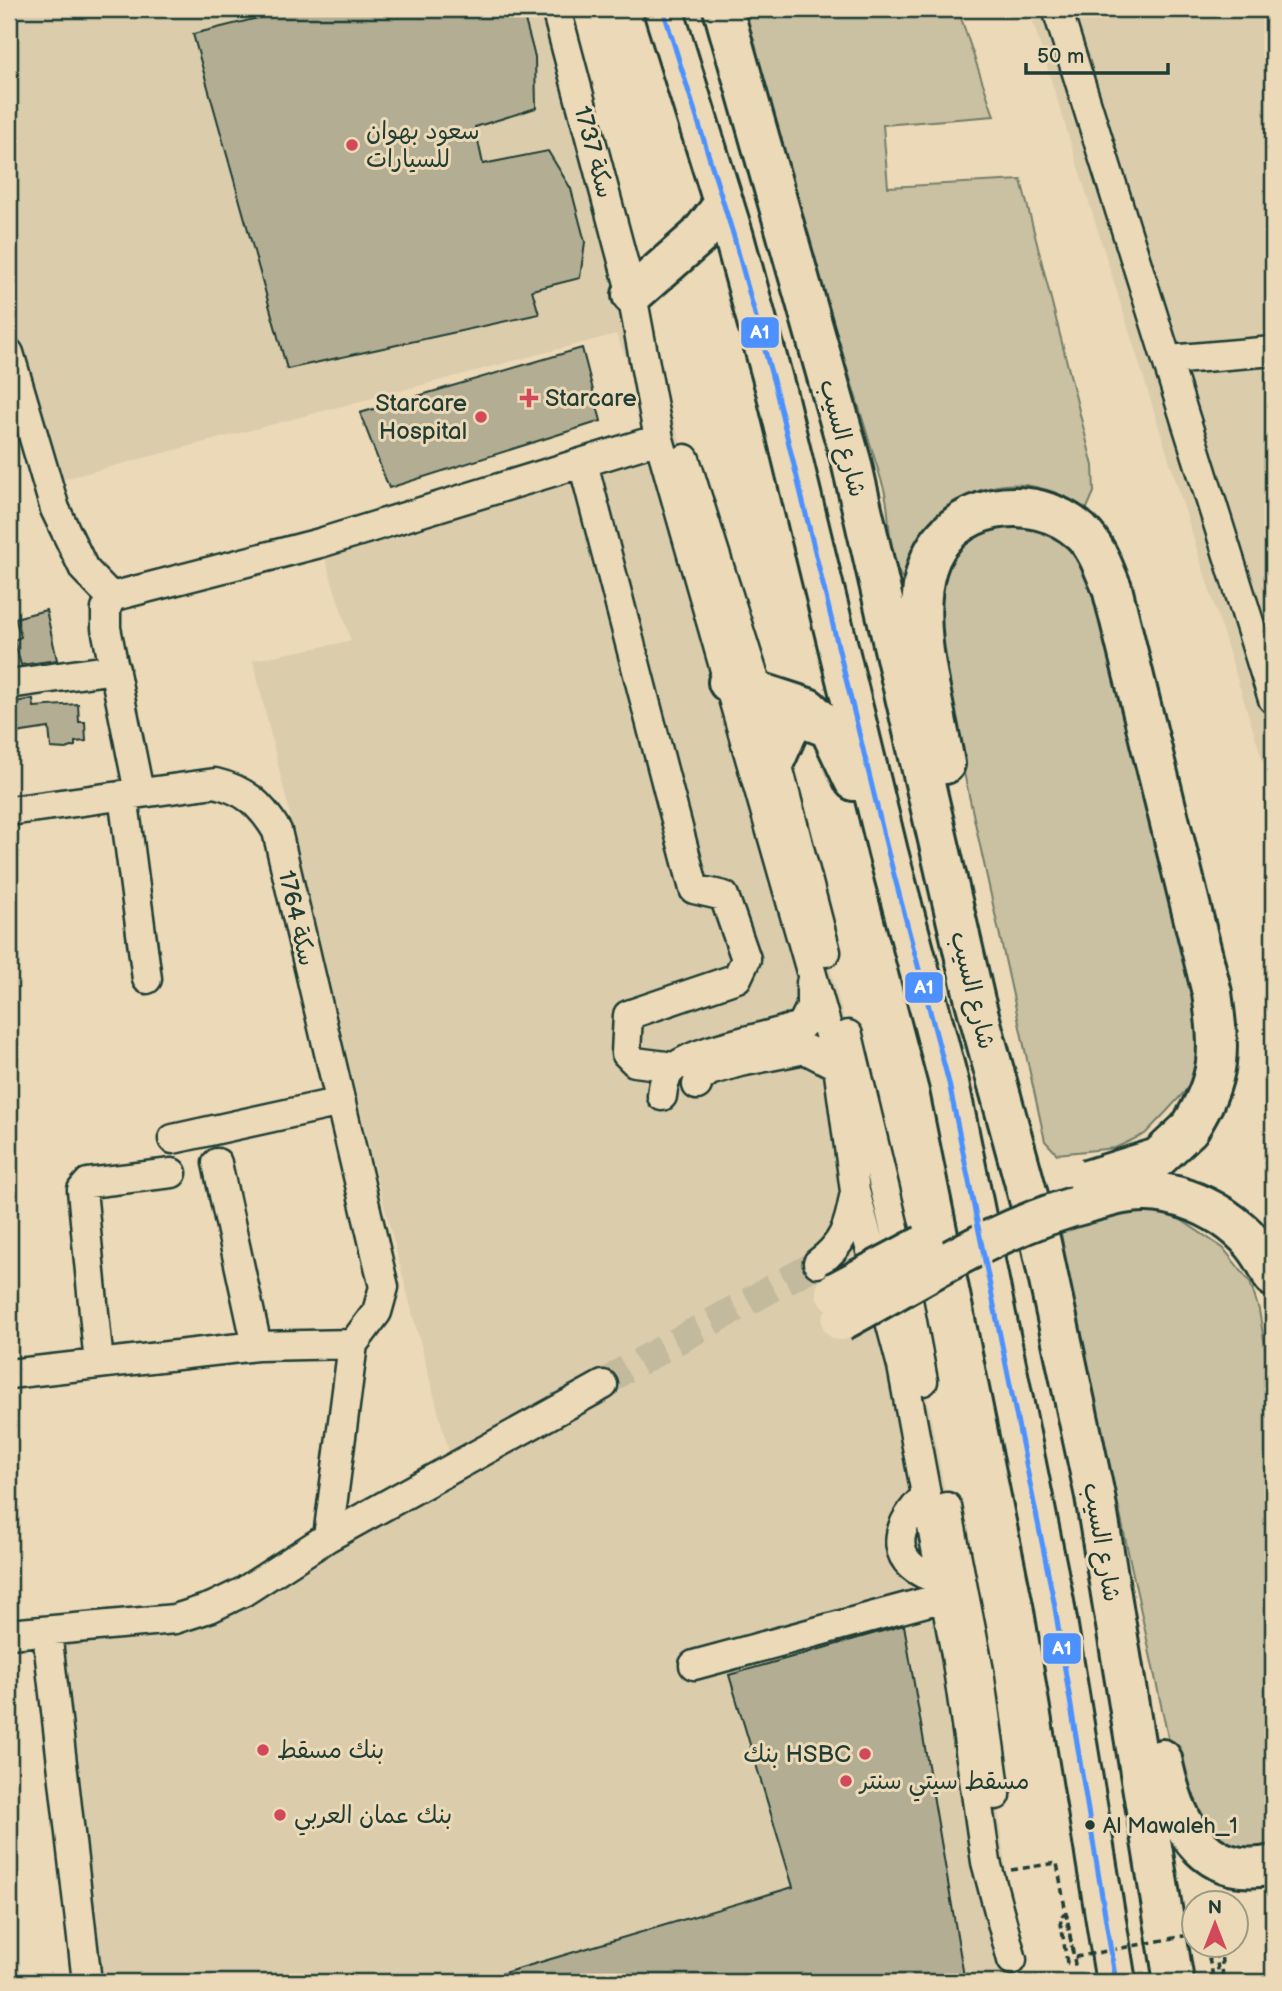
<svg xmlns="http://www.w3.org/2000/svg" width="1282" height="1991" viewBox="0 0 1282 1991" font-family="'Balsamiq Sans','Playpen Sans Arabic',sans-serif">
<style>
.built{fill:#dbccac}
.green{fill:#cac0a2;stroke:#747e6b;stroke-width:2}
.building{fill:#b3ae93;stroke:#1f3d34;stroke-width:2}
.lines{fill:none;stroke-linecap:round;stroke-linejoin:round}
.minor-tunnel{stroke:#c3ba9d;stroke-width:28;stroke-dasharray:28 14;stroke-linecap:butt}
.minor-casing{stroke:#1f3d34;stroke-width:33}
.highway-casing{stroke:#1f3d34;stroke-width:44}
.path{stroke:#1f3d34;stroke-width:3.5;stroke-dasharray:7 5;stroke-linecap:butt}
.minor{stroke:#ecd9b7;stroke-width:28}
.highway{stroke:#ecd9b7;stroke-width:38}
.highway-bridge-casing{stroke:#1f3d34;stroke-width:44;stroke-linecap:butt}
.path-bridge{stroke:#1f3d34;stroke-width:3.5;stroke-dasharray:7 5;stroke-linecap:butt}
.highway-bridge{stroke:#ecd9b7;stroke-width:38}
.bus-1-casing{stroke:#ecd9b7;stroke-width:10}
.bus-1{stroke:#4c91ff;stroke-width:5}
.poi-dot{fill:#d1495b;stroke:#ecd9b7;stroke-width:2.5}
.bus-dot{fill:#1f3d34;stroke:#ecd9b7;stroke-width:2.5}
.labels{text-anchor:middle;stroke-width:6;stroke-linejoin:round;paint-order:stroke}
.bus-label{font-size:22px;fill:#1f3d34;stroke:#ecd9b7;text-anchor:start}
.poi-label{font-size:24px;fill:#1f3d34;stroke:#ecd9b7;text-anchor:start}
.street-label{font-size:24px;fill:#1f3d34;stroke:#ecd9b7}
.line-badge{stroke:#ecd9b7;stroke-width:2.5}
.badge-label{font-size:19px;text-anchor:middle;font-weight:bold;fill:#fff}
</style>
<rect width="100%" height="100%" fill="#ecd9b7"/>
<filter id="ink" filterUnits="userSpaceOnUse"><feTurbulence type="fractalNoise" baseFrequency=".0143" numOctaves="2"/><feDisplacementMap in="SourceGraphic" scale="14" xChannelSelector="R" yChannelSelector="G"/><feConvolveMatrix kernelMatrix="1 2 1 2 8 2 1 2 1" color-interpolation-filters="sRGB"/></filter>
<g filter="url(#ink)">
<path class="built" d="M9 9H556L658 372 734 610 868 1109 897 1240 979 1671 1004 1856 1016 1982H87L47 1632 175 1619 450 1456 374 1167 253 660 351 641 320 543 659 439 616 334 53 482 9 348Z
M1029 9H1273V794L1043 54Z"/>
<path class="green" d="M741 9H958L994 116 883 125 888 187 1021 180 1093 466 1094 492 1085 513C1077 507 1068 498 1058 494 986 463 923 512 904 581 884 554 893 521 884 489 835 330 787 170 741 9Z
M1016 518 1050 528 1086 564 1202 1003 1197 1065 1188 1088 1167 1111 1145 1134 1115 1148 1057 1154 1045 1141 939 659 935 588 955 545Z
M1153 1211 1181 1220 1223 1248 1250 1282 1259 1310 1273 1394V1856L1215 1846 1172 1756 1068 1272 1059 1223 1103 1212Z"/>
<path class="building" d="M294 9H522L535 57 536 108 475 127 483 164 548 151 571 189 585 242 580 278 532 290 539 314 287 369 193 34Z
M582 348 601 421 389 488 360 413Z
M46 610 57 660 21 665 14 640 21 637 15 618Z
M33 699 34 707 78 704 79 722H85L86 741 75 742V746L66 749 51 748 49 728 9 734V703Z
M904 1625 965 1982H488L487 1978 793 1887 729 1675Z"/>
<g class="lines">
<path class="minor-tunnel" d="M603 1385 621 1372 818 1263"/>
<defs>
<path id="minor" d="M556 9 632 295 659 439 838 1066 855 1191 902 1366 956 1655 986 1862 1012 1960
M1057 9 1273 699
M9 353 55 509 84 569 111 597
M1169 360 1273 351
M685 459 759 693 826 952
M583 463 694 889 724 896 746 959 737 978 628 1015 626 1053 635 1062 674 1067
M9 684 115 669
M139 792 106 628V609L111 597 320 543 659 439
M123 795 147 979
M9 811 215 783C245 790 261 804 277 831L384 1287 377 1312 353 1344 257 1346 9 1374
M848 1035 897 1240 923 1381
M697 1085 699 1079 709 1071 740 1062 805 1049 838 1066
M662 1096C663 1085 665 1073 675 1067 704 1046 766 1039 802 1025L811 1007V983
M173 1139 341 1102
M217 1163 257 1346
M818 1263C843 1245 849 1226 854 1197
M99 1364 82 1190 88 1183 172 1173
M926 1496C891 1529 888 1566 941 1580
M947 1507 979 1671 996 1795
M328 1537 353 1344
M47 1632 87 1982
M9 1634 175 1619 212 1607 243 1592 328 1537 603 1385
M694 1665 952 1595 959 1588"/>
<path id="highway" d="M663 9 734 237 776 391 888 852 949 1083 1054 1602 1116 1982
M723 9 851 461 975 1001 1041 1243 1095 1496 1174 1982
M632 295 698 237 724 204
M728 682 808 708 829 728 854 781
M776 758 792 722 805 719 829 728
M945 764C935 706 910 624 927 568 947 502 1033 489 1081 532 1097 547 1104 570 1112 588L1212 993C1220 1051 1222 1078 1189 1129
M1223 1217C1248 1234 1261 1250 1273 1277
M1162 1759C1174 1818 1199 1881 1273 1865"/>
</defs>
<use href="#minor" class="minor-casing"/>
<use href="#highway" class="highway-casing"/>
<path class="path" d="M1011 1870 1057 1863 1075 1964 1067 1963
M1206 1946 1214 1980 1219 1978 1215 1946
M1221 1946 1223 1982"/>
<use href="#minor" class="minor"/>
<use href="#highway" class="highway"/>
<defs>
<path id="highway-bridge" d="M1087 1180 1158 1158 1189 1129
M835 1292 924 1245
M841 1321C923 1277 999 1225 1091 1202 1109 1197 1129 1191 1148 1192 1175 1193 1201 1203 1223 1217"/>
</defs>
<use href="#highway-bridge" class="highway-bridge-casing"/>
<path class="path-bridge" d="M1067 1963 1060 1917 1063 1915 1067 1916 1073 1955 1076 1957 1194 1934"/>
<use href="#highway-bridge" class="highway-bridge"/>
<defs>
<path id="bus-1" d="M663 9 734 237 776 391 888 852 949 1083 1054 1602 1116 1982"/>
</defs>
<use href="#bus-1" class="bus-1-casing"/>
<use href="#bus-1" class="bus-1"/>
</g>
</g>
<g class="poi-dot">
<circle cx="352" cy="145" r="7"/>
<path d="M525.5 387.5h7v7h7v7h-7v7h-7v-7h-7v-7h7z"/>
<circle cx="481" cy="417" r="7"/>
<circle cx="263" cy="1750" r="7"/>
<circle cx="865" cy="1754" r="7"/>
<circle cx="846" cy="1781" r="7"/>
<circle cx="280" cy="1815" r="7"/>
</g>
<circle class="bus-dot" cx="1090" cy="1825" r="6"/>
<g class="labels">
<g class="bus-label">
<text x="1103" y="1833">Al Mawaleh_1</text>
</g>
<g class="poi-label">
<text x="366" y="139">سعود بهوان<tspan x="366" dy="28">للسيارات</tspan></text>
<text x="545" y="406">Starcare</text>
<text x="467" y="411" text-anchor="end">Starcare<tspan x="467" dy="28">Hospital</tspan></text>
<text x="277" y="1758">بنك مسقط</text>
<text x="851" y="1762" text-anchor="end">بنك HSBC</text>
<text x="860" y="1789">مسقط سيتي سنتر</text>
<text x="294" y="1823">بنك عمان العربي</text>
</g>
<g class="street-label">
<text transform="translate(594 152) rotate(75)" y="8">سكة 1737</text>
<text transform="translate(843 438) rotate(75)" y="8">شارع السيب</text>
<text transform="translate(297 918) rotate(77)" y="8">سكة 1764</text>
<text transform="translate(973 990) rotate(76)" y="8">شارع السيب</text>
<text transform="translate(1102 1542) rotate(80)" y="8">شارع السيب</text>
</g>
</g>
<g class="line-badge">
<rect x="740" y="316" width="40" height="33" rx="7" fill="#4c91ff"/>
<rect x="904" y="971" width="40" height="33" rx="7" fill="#4c91ff"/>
<rect x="1042" y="1632" width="40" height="33" rx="7" fill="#4c91ff"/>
</g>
<g class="badge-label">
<text x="760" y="339">A1</text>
<text x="924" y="994">A1</text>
<text x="1062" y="1655">A1</text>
</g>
<rect width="1282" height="1991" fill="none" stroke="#ecd9b7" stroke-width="35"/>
<rect x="18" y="18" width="1247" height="1956" fill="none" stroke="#1f3d34" stroke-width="2.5" filter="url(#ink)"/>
<g transform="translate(1215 1924)"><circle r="33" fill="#ecd9b7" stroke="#9a9b83" stroke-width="2"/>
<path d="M0-5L12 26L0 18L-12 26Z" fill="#d1495b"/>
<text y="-10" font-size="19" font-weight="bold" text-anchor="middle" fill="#1f3d34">N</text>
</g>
<path d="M1026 63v10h142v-10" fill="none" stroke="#1f3d34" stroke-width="3.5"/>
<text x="1037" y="63" font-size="21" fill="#1f3d34" stroke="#ecd9b7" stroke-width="5" paint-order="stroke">50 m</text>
</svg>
